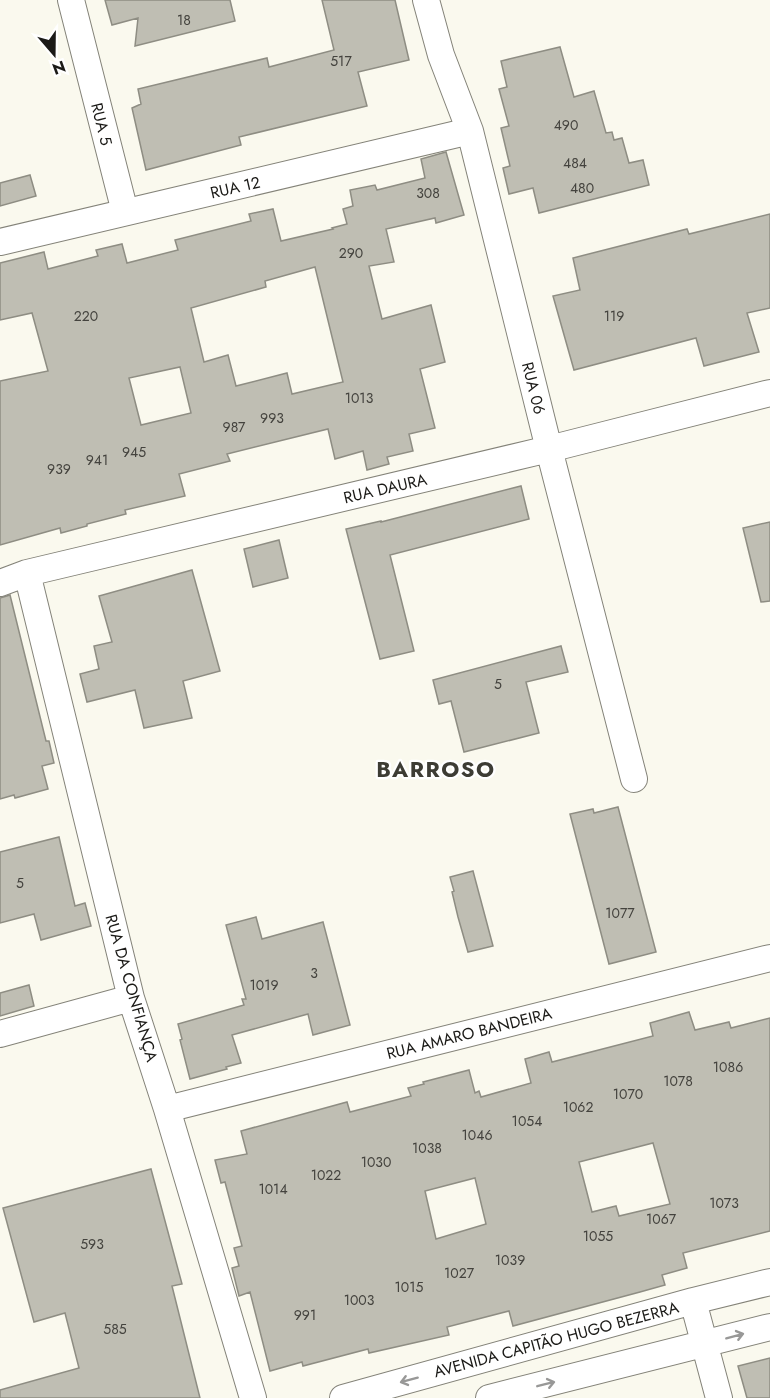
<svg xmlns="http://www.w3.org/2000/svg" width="770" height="1398" viewBox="0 0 770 1398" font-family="Jost,sans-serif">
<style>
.building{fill:#bfbeb3;stroke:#8e8d83;stroke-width:1.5;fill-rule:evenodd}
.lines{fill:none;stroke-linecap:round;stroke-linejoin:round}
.street-casing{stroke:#848379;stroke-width:28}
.street{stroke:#fff;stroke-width:26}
.oneway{stroke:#989897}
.labels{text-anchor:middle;stroke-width:4.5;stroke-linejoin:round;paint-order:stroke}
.number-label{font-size:14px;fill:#44433e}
.street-label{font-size:16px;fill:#1b1a17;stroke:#fff}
.district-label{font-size:22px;font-weight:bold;letter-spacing:1.5px;fill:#3d3c34;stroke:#fff}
</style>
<rect width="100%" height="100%" fill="#faf9ee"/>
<path class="building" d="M105 0H230L235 21 135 46 138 18 112 25Z
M322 0H395L409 60 358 72 367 106 239 137 241 145 146 170 132 108 141 104 138 89 267 58 269 67 334 50Z
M560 47 574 97 594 91 606 133 612 132 614 140 622 138 629 163 643 160 649 185 539 213 533 188 509 194 503 168 510 166 501 128 509 126 499 89 507 87 501 61Z
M446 152 464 215 436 223 435 218 386 229 394 262 369 266 382 319 431 305 445 362 420 369 435 428 409 434 413 451 387 457 389 464 367 470 363 451 335 459 328 429 227 454 230 461 179 474 185 496 125 510 126 514 87 524V526L61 533 60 528 0 545V381L48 371 32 313 0 320V263L44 252 48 269 98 256 96 250 122 244 127 263 178 250 175 240 251 221 249 214 273 209 281 241 333 229 332 228 347 224 343 209 353 206 350 190 375 185 377 190 425 178 421 159ZM315 267 343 382 292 394 287 373 236 386 228 355 204 362 191 308 266 287 265 281ZM180 367 191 413 141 425 129 378Z
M30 175 36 196 0 206V183Z
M770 214V308L747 313 759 352 704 366 696 338 574 370 553 296 580 290 573 258 687 229 689 234Z
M521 486 529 519 390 555 414 651 380 659 346 529 381 521V522Z
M770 522V601L761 602 743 528Z
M279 540 288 578 253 587 244 549Z
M192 570 220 671 183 681 192 718 144 728 135 690 87 702 80 674 99 669 94 646 112 642 99 596Z
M10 595 46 741H49L54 763 42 766 48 789 15 798 14 795 0 799V598Z
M561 646 568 672 526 682 539 733 464 752 451 701 439 704 433 680Z
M618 807 656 952 609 964 570 814 593 809 594 813Z
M59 837 75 906 85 903 91 926 41 940 34 914 0 923V852Z
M473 871 493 946 468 952 458 917 452 892 454 891 450 877Z
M256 917 262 939 323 922 350 1025 313 1035 308 1014 232 1035 241 1063 226 1067 227 1069 190 1079 180 1040 182 1039 178 1024 244 1005 242 999H246L226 925Z
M29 985 34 1006 0 1016V993Z
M689 1012 695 1030 729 1022 731 1028 770 1018V1231L683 1253 687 1268 662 1275 665 1285 640 1292 513 1326 509 1311 447 1327 449 1335 369 1353 368 1349 303 1366 302 1362 270 1371 250 1292 239 1296 232 1268 239 1266 234 1248 242 1246 225 1182 221 1183 215 1160 247 1154 241 1131 347 1102 350 1112 411 1096 408 1088 424 1084 423 1082 469 1070 475 1093 479 1091 481 1097 531 1083 525 1059 549 1052 552 1062 653 1036 650 1023ZM653 1143 670 1204 619 1216 616 1206 592 1212 579 1162ZM475 1178 486 1224 436 1239 425 1191Z
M151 1169 182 1284 172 1286 200 1398H0V1390L79 1368 65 1313 34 1322 3 1208Z
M770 1358V1398H747L738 1366Z"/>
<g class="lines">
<defs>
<path id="street" d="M71 0 125 212
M426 0 441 55 470 131 549 449 634 779
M0 242 470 131
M27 573 131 998 167 1109 253 1398
M0 583 27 573 549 449 770 393
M0 1034 131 998
M167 1109 770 958
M693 1301 719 1398
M343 1398 693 1301 770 1282
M489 1398 770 1327"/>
</defs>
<use href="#street" class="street-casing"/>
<use href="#street" class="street"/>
</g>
<defs><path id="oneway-shaft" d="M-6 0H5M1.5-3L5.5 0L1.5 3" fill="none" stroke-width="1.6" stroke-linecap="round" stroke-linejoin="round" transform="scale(1.5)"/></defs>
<g class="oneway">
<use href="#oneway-shaft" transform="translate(735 1336) rotate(-15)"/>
<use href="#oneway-shaft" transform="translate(409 1380) rotate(165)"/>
<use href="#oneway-shaft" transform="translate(546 1384) rotate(-14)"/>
</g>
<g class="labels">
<g class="number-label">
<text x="184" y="25">18</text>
<text x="341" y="66">517</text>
<text x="566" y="130">490</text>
<text x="575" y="168">484</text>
<text x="582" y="193">480</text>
<text x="428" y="198">308</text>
<text x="351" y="258">290</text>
<text x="86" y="321">220</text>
<text x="614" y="321">119</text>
<text x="359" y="403">1013</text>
<text x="272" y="423">993</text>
<text x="234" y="432">987</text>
<text x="134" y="457">945</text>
<text x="97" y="465">941</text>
<text x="59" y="474">939</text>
<text x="498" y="689">5</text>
<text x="20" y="888">5</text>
<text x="620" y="918">1077</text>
<text x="314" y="978">3</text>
<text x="264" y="990">1019</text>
<text x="728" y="1072">1086</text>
<text x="678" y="1086">1078</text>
<text x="628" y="1099">1070</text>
<text x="578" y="1112">1062</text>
<text x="527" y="1126">1054</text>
<text x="477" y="1140">1046</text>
<text x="427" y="1153">1038</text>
<text x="376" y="1167">1030</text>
<text x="326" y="1180">1022</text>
<text x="273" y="1194">1014</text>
<text x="724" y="1208">1073</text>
<text x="661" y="1224">1067</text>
<text x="598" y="1241">1055</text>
<text x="92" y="1249">593</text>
<text x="510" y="1265">1039</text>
<text x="459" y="1278">1027</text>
<text x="409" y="1292">1015</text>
<text x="359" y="1305">1003</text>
<text x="305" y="1320">991</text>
<text x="115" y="1334">585</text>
</g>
<g class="street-label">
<text transform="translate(102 124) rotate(76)" y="6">RUA 5</text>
<text transform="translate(235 187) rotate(-13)" y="6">RUA 12</text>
<text transform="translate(534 388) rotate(76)" y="6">RUA 06</text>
<text transform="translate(385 488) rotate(-13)" y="6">RUA DAURA</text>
<text transform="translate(132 988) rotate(74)" y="6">RUA DA CONFIANÇA</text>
<text transform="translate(469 1033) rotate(-14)" y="6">RUA AMARO BANDEIRA</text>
<text transform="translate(556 1339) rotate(-15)" y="6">AVENIDA CAPITÃO HUGO BEZERRA</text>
</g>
<g class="district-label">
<text x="436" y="777">BARROSO</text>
</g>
</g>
<g transform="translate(54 54) rotate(160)" stroke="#ffffff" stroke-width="4.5" paint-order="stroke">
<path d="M0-4.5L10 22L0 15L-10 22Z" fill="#1b1a17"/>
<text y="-9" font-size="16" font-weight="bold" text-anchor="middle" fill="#1b1a17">N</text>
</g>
</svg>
